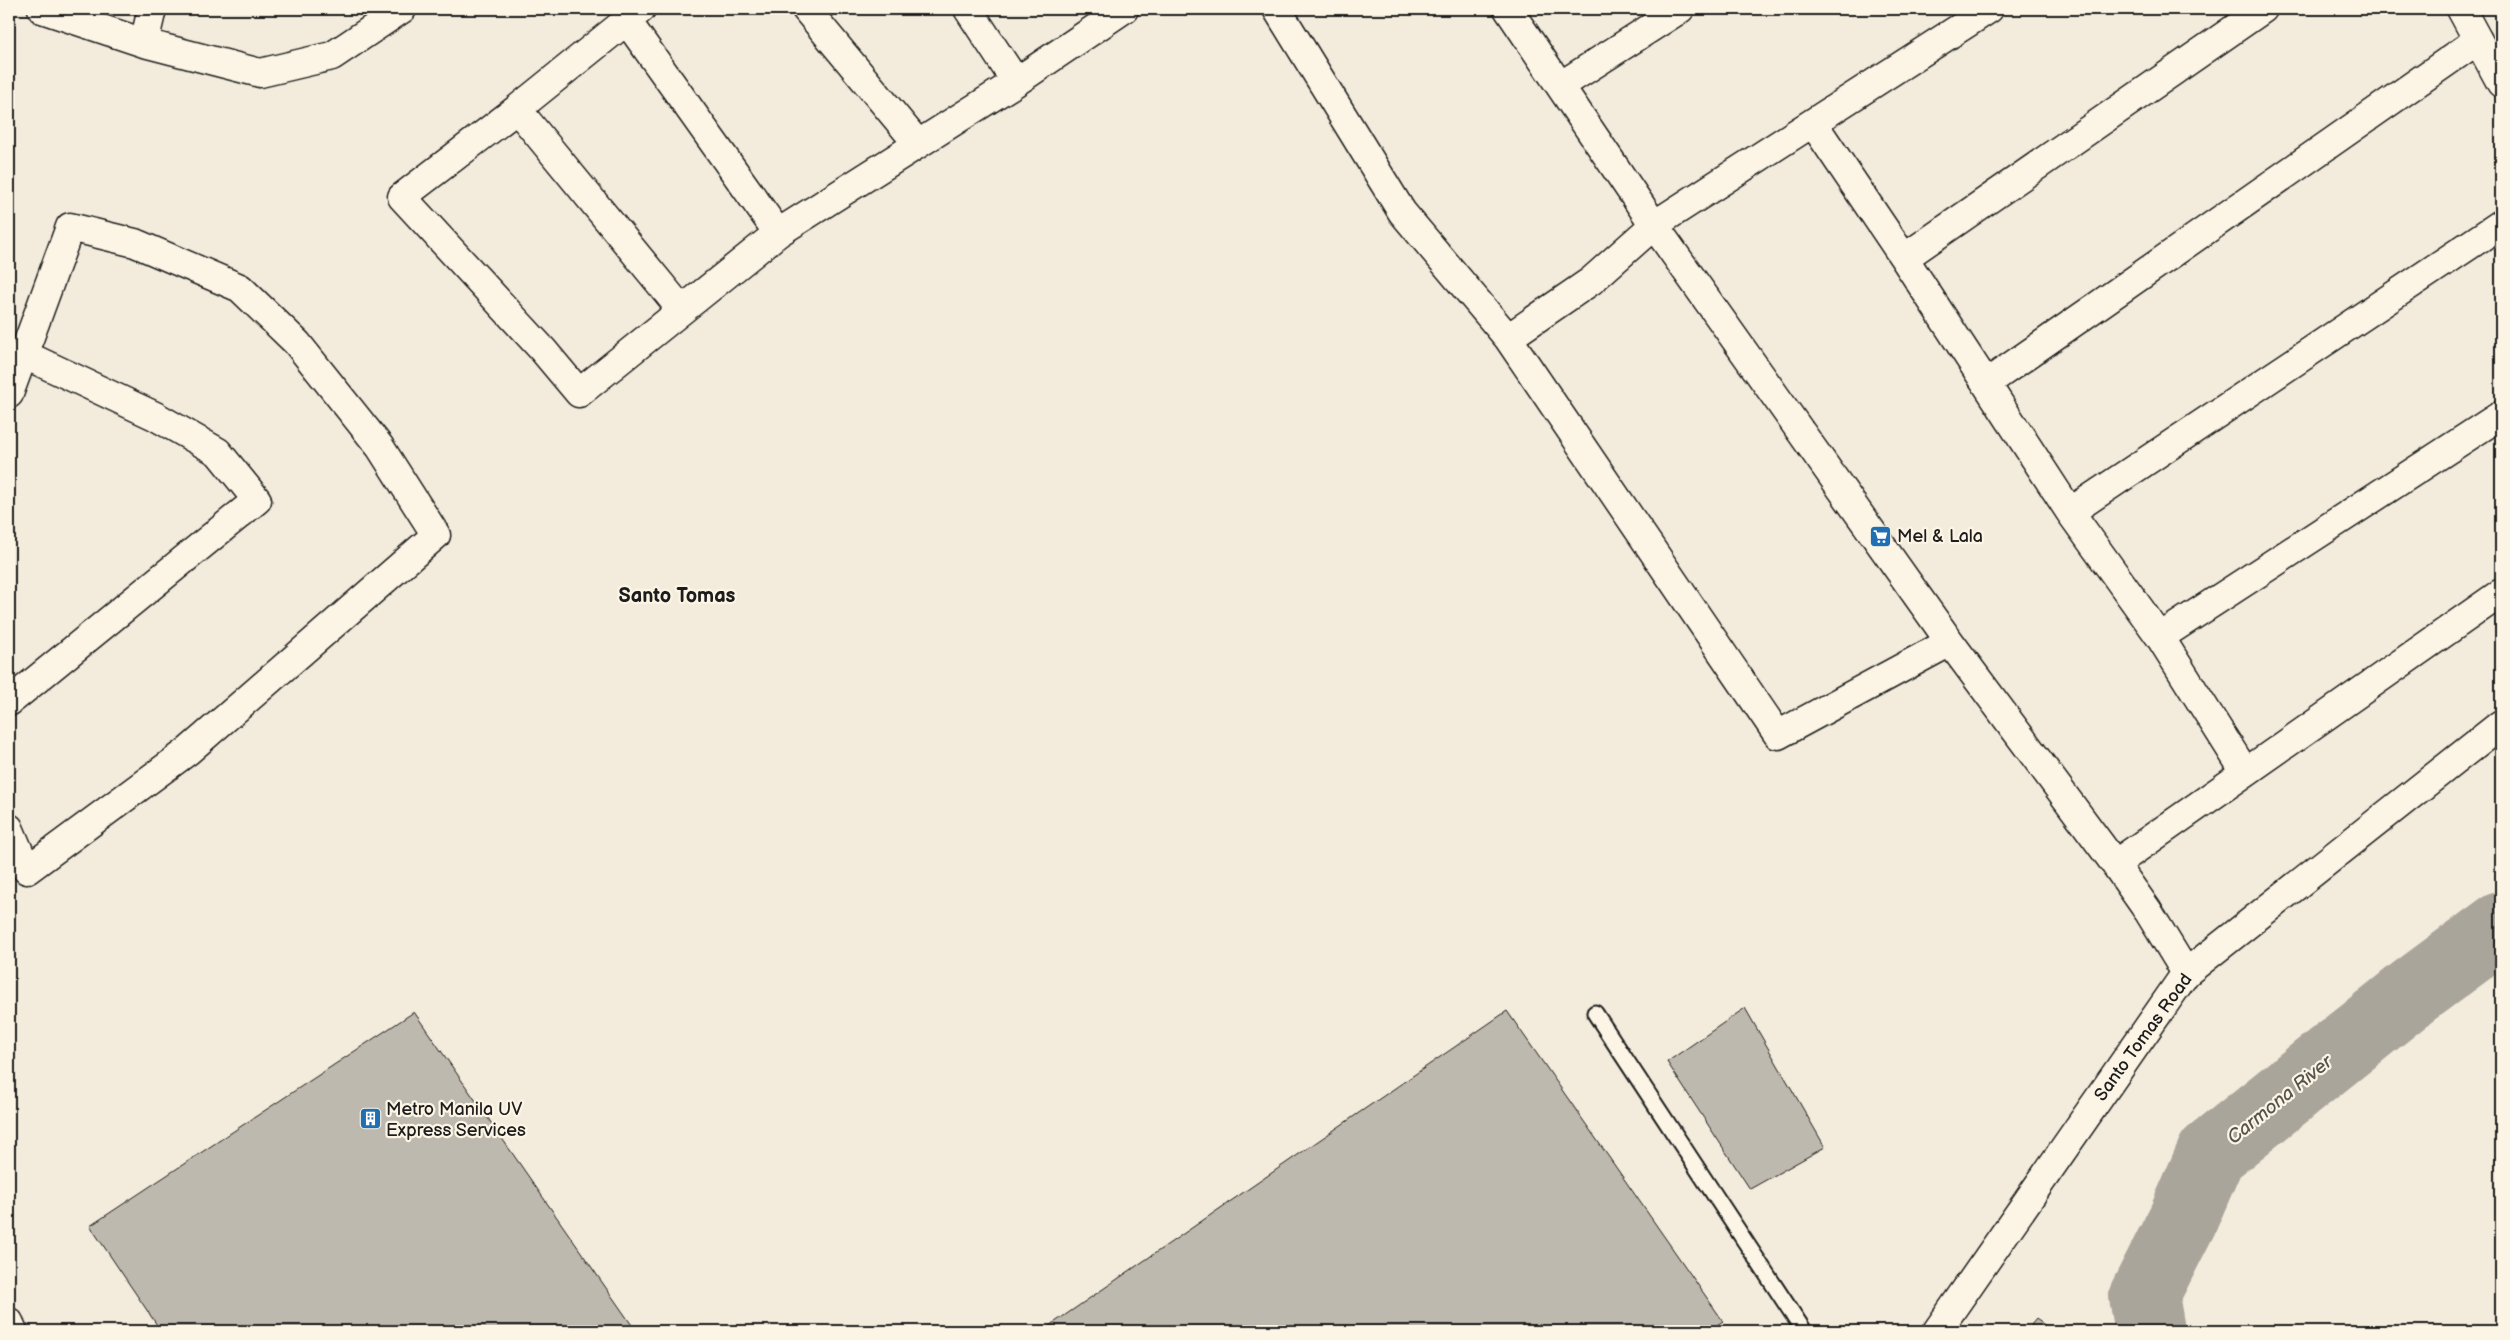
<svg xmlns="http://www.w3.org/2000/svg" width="2510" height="1340" viewBox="0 0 2510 1340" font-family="'Balsamiq Sans',sans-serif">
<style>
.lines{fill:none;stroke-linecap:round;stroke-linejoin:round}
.river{stroke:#aaa59b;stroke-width:70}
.building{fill:#beb9ae;stroke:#1c1c1c}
.service-casing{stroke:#1c1c1c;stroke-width:19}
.minor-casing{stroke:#1c1c1c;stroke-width:31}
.tertiary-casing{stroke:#1c1c1c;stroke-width:31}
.service{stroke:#fcf5e5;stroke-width:15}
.minor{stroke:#fcf5e5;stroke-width:28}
.tertiary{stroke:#fcf5e5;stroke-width:28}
.labels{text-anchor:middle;stroke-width:4.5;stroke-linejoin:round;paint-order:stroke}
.poi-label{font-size:18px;fill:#1c1c1c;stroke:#fcf5e5;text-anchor:start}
.street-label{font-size:18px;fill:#1c1c1c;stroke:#fcf5e5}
.water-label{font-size:19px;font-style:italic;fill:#55534f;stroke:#fcf5e5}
.quarter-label{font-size:20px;font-weight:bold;fill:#1c1c1c;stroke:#fcf5e5}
</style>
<rect width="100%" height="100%" fill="#f3ecdd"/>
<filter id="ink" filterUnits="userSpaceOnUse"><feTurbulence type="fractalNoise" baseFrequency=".02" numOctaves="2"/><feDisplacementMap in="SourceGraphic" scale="10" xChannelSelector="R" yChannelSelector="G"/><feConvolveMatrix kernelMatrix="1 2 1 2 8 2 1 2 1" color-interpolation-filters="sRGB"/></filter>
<g filter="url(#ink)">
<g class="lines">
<path class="river" d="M2150 1331 2144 1296 2183 1219 2211 1154 2413 992 2501 927"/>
</g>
<path class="building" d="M1745 1008 1825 1147 1750 1189 1667 1062Z
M1507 1011 1723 1321 1708 1331H1042Z
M414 1012 636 1331H161L90 1226Z
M2036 1319 2053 1331H2026Z"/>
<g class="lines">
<defs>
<path id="service" d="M1595 1013 1804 1331"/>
<path id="minor" d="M42 9 144 43 260 73 332 56 402 9
M641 9 517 109 402 197 543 350 579 393 778 233 1016 82 1124 9
M806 9 918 144
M968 9 1016 82
M1277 9 1402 212 1508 338 1591 281 1654 225 1989 9
M1508 9 1654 225 1950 642 2115 864 2148 911 2186 973
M2461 9 2501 83
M627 21 778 233
M144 43 152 9
M1560 86 1680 9
M517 109 681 309
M1813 123 1904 258 2070 512 2160 637 2245 772
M1904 258 2263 9
M1508 338 1778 735 1950 642
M1987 383 2478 40
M9 394 70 227 135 243 240 288 297 343 380 447 436 535 188 751 27 870 9 828
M2070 512 2501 224
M2160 637 2501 415
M9 702 257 500 218 452 155 416 23 354
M2115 864 2501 593
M9 1322 13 1331"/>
<path id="tertiary" d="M1937 1331 2186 973 2501 724"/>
</defs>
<use href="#service" class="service-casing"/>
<use href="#minor" class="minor-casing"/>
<use href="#tertiary" class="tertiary-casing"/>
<use href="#service" class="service"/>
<use href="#minor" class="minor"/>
<use href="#tertiary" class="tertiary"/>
</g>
</g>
<defs>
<symbol id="supermarket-square" viewBox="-11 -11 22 22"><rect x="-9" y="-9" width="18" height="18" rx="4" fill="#1f6fb2" stroke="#fcf5e5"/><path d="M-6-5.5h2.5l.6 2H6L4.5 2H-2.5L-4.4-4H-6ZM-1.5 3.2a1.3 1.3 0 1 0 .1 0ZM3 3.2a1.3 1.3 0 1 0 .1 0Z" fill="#fff"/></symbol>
<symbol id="building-square" viewBox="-11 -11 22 22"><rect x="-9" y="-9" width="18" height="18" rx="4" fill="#1f6fb2" stroke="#fcf5e5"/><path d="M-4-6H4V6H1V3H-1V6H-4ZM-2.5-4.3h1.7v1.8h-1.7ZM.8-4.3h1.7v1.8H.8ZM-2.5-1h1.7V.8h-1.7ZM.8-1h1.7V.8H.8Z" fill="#fff"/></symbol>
</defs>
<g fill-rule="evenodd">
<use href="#supermarket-square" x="1868" y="524" width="25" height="25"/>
<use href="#building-square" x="358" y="1106" width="25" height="25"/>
</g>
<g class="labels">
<g class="poi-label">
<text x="1897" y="542">Mel &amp; Lala</text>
<text x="386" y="1115">Metro Manila UV<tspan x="386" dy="21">Express Services</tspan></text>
</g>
<g class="street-label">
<text transform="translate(2143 1037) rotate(-54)" y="6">Santo Tomas Road</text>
</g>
<g class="water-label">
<text transform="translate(2279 1099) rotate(-39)" y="7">Carmona River</text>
</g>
<g class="quarter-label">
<text x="677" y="602">Santo Tomas</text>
</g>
</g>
<rect width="2510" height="1340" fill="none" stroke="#fcf5e5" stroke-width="30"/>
<rect x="15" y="15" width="2480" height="1310" fill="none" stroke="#1c1c1c" stroke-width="2" filter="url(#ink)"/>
</svg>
